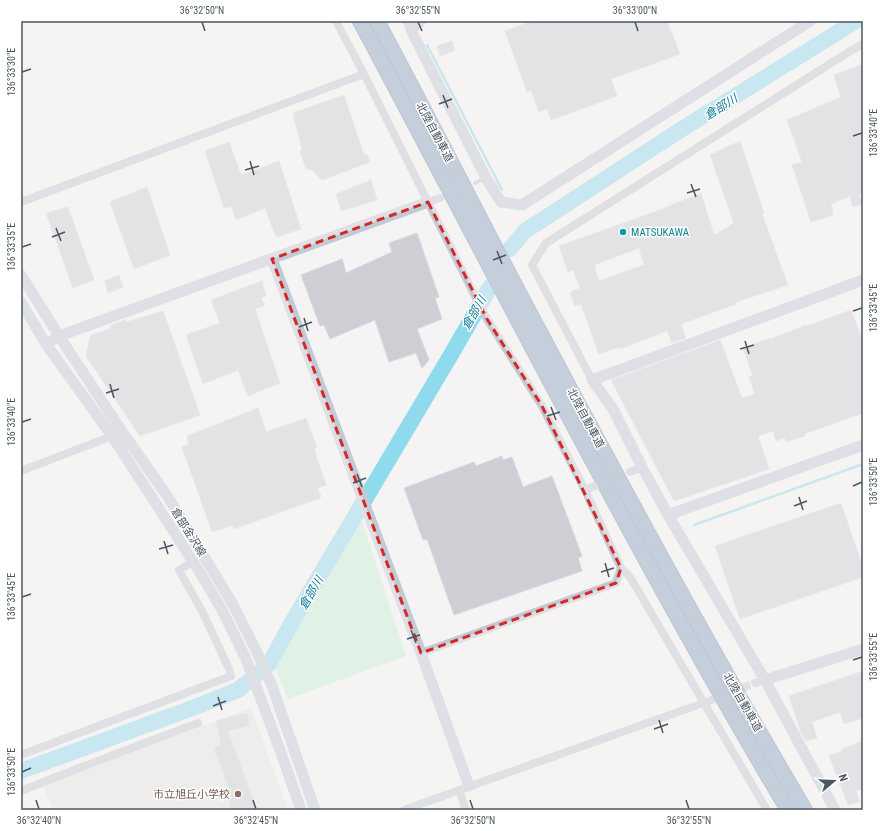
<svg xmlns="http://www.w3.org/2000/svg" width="884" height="831" viewBox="0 0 884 831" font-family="'Roboto Condensed','Noto Sans JP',sans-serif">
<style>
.education{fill:#e6e4e5}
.green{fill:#c3f1d5}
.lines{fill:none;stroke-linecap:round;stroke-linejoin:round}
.stream{stroke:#90daee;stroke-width:2.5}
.river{stroke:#90daee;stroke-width:16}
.building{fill:#cdcfd5;stroke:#d7d9de;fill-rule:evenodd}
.street-tunnel{stroke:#caccce;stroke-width:8;stroke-dasharray:8 4;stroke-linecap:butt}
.highway-casing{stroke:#7690ad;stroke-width:16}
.lane{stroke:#c1cad2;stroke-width:4}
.street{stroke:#c1cad2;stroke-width:8}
.secondary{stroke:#c1cbd6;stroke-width:11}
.highway{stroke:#8ba5c1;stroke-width:14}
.marked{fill:none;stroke:#d62828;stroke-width:3;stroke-dasharray:8 5;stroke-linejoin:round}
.ticks{fill:none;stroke:#4a5661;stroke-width:1.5}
.culture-dot{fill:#0f9aa8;stroke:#fff;stroke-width:1.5}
.education-dot{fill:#8d6e63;stroke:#fff;stroke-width:1.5}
.labels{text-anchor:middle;stroke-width:3;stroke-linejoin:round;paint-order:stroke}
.street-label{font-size:11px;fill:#4a5661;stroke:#fff}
.culture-label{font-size:11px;fill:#0d838f;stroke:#fff;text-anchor:start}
.education-label{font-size:11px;fill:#785e54;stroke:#fff;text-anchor:end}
.water-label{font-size:12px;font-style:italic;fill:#0c7c9b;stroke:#fff}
.neatline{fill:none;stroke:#4a5661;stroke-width:1.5}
.ticks-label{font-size:10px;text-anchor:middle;fill:#4a5661}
</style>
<rect width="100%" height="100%" fill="#f5f3f3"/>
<path class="education" d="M251 708 288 810H53L43 785Z"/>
<path class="green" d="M361 518 406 656 288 699 275 667Z"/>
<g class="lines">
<path class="stream" d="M427 45 502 190
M694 525 863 464"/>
<path class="river" d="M510 249 525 231 682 129 856 21
M21 771 198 706 238 690 269 664 295 617 452 353 490 287"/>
</g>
<path class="building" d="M532 21H667L680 54 611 79 617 96 551 120 547 109 539 112 531 90 527 92 505 31Z
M452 41 455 50 440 56 437 46Z
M863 64V186H860L862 192 859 194 863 204 853 207 850 196 831 204 833 215 811 222 792 165 802 162 787 120 841 97 834 75Z
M344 95 364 155 367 154 370 162 322 180 312 170 306 169 300 151 302 150 293 113Z
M740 141 764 213 762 214 788 285 736 302V304L681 324 686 338 672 343 667 331 620 349 619 347 599 354 581 304 575 306 570 292 580 288 573 270 568 272 559 246 652 213 701 193 714 235 734 223 710 155ZM639 248 644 265 599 281 594 265Z
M229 142 241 175 279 161 301 229 276 237 265 208 236 220 231 206 224 208 205 151Z
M371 180 377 200 341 211 336 194Z
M147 187 170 255 134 269 110 202Z
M68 207 94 280 73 288 46 213Z
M417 233 439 297 435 298 442 319 417 329 429 360 422 368 416 353 389 362 375 320 330 339 324 325 320 326 301 275 342 259 346 273 392 252 389 243Z
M119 275 123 287 108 293 105 281Z
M262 281 266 296 261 298 265 305 255 309 280 383 248 396 238 370 203 384 186 335 220 323 211 300Z
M851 310 863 342V413L804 434 805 436 786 442 785 438 776 441 773 431 758 436 769 469 674 501 611 380 720 340 742 398 755 394 749 377 753 376 743 348 770 338 771 339 806 325 807 326Z
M163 311 200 415 140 436 86 356 90 336 111 328V325L125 320 126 322Z
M258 408 266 432 306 418 317 447 314 449 326 485 317 488 321 496 320 498 234 529 233 525 212 532 182 447 189 444 187 436Z
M502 456 503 460 512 457 523 487 552 476 582 556 578 558 582 571 454 615 427 539 423 540 404 488 474 462 476 466Z
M841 503 863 568V577L740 619 715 546Z
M863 671V718L844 724 840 712 812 722 817 738 806 741 801 732 789 696Z
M247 713 250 725 228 731 257 810H232L227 797 231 795 214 748 221 745 216 721Z
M863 741V789L856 791 860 802 848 805 829 756 843 750 842 749Z"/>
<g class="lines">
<path class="street-tunnel" d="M709 701 755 683"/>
<defs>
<path id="highway" d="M360 21C501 285 635 553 788 810
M377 21C425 110 470 200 517 289 610 464 704 639 805 810"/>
</defs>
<use href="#highway" class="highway-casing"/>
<path class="lane" d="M475 183 485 178"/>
<path class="street" d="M336 21 364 74 470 286 487 319 542 406 585 490 621 568 630 577 767 810
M406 21 411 30
M21 202 364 74
M428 202 440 198
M592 380 532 265 546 243 852 50 863 44
M21 471 112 436
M630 472 642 467
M585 490 597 485
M421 653 616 583 621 568
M755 683 765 680
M21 755 231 676 229 669 203 613 179 570 193 562
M459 790 466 810
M21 791 79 768 198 723
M404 810 709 701"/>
<path class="secondary" d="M421 21 411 30 486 178 501 202 522 205 810 21
M272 259 421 653 469 786
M21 275 59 336 121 430 168 497 231 601 256 650 272 686 315 810
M21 302 46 344 112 436 151 496 199 571 221 608 246 659 280 750 301 810
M53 340 59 336 428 202
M668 515 863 445
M765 680 863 649
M835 810 765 680 668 515 642 467 613 409 592 380 863 280"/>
<use href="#highway" class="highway"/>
</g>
<path d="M0 0H884V831H0ZM428 202 487 319 542 406 621 568 616 583 421 653 272 259Z" fill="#f5f3f3" fill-opacity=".55" fill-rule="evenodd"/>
<path class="marked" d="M428 202 487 319 542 406 621 568 616 583 421 653 272 259Z"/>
<path class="ticks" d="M202 22 205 31M418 22 422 31M635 22 638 31M22 72 31 69M443 95 448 108M439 104 452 99M853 136 862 133M250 161 254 175M245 170 259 166M691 184 696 197M687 193 700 189M56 228 61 241M52 237 65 232M22 247 31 244M497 251 502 264M493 260 506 255M853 311 862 308M304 318 308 331M299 327 312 322M745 341 749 354M740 349 754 345M110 384 114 398M106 393 119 389M551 407 556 420M547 416 560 412M22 422 31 419M357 474 362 487M353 483 366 478M853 486 862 482M799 497 803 510M794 506 807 501M164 541 168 554M159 549 173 545M605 563 609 577M601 572 614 568M22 597 31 594M411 630 416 643M407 639 420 635M853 660 862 657M218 697 222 710M213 706 226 701M659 720 663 733M654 729 668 724M22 772 31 768M36 800 39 809M253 800 256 809M470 800 473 809M686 800 689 809"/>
<circle class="culture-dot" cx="623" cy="232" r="4"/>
<circle class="education-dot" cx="238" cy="794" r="4"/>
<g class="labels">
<g class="street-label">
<text transform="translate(435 132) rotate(62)" y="4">北陸自動車道</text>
<text transform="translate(586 418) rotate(62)" y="4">北陸自動車道</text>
<text transform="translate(189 532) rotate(58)" y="4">倉部金沢線</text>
<text transform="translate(743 702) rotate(60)" y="4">北陸自動車道</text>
</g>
<g class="culture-label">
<text x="631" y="236">MATSUKAWA</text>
</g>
<g class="education-label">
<text x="230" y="798">市立旭丘小学校</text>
</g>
<g class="water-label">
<text transform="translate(721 107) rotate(-32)" y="4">倉部川</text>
<text transform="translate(474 313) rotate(-60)" y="4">倉部川</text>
<text transform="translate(311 593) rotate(-60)" y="4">倉部川</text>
</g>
</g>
<rect width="884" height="831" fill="none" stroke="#ffffff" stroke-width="44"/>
<g transform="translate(834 781) rotate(71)" stroke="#ffffff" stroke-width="3" paint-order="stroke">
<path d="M0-3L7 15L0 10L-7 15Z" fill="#4a5661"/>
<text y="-6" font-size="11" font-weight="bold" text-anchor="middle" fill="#4a5661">N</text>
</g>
<rect x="22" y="22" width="840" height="787" class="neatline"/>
<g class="ticks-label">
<text x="202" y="14">36°32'50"N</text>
<text x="418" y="14">36°32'55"N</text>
<text x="635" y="14">36°33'00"N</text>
<text transform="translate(11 72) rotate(-90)" y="4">136°33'30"E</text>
<text transform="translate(873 133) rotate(-90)" y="4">136°33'40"E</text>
<text transform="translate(11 247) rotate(-90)" y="4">136°33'35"E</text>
<text transform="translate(873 308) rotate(-90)" y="4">136°33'45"E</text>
<text transform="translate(11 422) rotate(-90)" y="4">136°33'40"E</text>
<text transform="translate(873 482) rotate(-90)" y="4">136°33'50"E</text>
<text transform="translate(11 597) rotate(-90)" y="4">136°33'45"E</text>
<text transform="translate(873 657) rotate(-90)" y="4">136°33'55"E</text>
<text transform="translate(11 772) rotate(-90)" y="4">136°33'50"E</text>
<text x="39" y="824">36°32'40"N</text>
<text x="256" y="824">36°32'45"N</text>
<text x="473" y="824">36°32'50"N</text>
<text x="689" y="824">36°32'55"N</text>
</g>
</svg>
